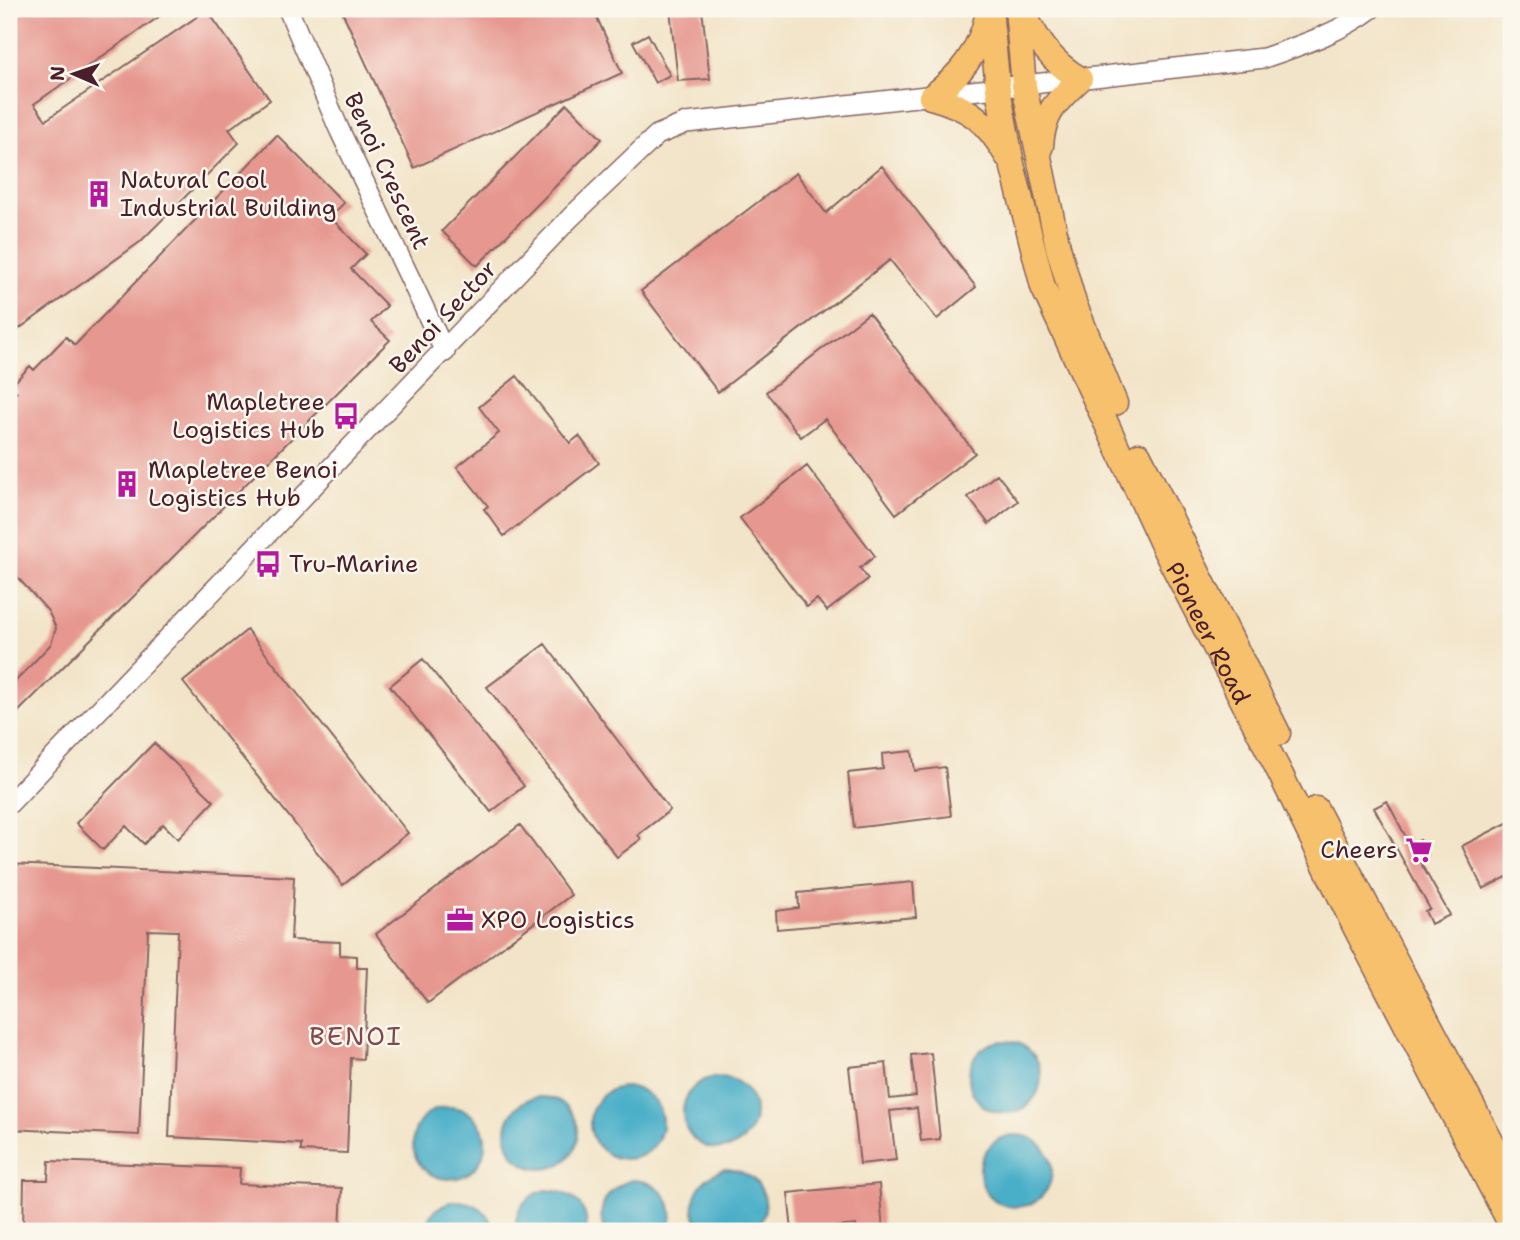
<svg xmlns="http://www.w3.org/2000/svg" width="1520" height="1240" viewBox="0 0 1520 1240" font-family="'Shantell Sans',sans-serif">
<style>
.water{fill:#49afc8;stroke:#4a677a;stroke-width:2}
.building{fill:#e6978f}
.lines{fill:none;stroke-linecap:round;stroke-linejoin:round}
.minor-casing{stroke:#856462;stroke-width:22}
.major-casing{stroke:#856462;stroke-width:27}
.minor{stroke:#fff;stroke-width:19}
.major{stroke:#f7c06c;stroke-width:24}
.labels{text-anchor:middle;stroke-width:5;stroke-linejoin:round;paint-order:stroke}
.street-label{font-size:24px;fill:#4a1f2b;stroke:#fbf7ec}
.poi-label{font-size:24px;fill:#4a1f2b;stroke:#fbf7ec;text-anchor:start}
.neighbourhood-label{font-size:26px;letter-spacing:2px;fill:#81494e;stroke:#fbf7ec}
</style>
<rect width="100%" height="100%" fill="#fbf7ec"/>
<filter id="ink" filterUnits="userSpaceOnUse"><feTurbulence type="fractalNoise" baseFrequency=".0143" numOctaves="2"/><feDisplacementMap in="SourceGraphic" scale="14" xChannelSelector="R" yChannelSelector="G"/><feConvolveMatrix kernelMatrix="1 2 1 2 8 2 1 2 1" color-interpolation-filters="sRGB"/></filter>
<filter id="wash" filterUnits="userSpaceOnUse"><feTurbulence type="fractalNoise" baseFrequency=".00686" numOctaves="4" result="noise"/><feDisplacementMap in="SourceGraphic" scale="28" xChannelSelector="R" yChannelSelector="G"/><feGaussianBlur stdDeviation="1.57" result="paint"/><feColorMatrix in="noise" values="0 0 0 0 0 0 0 0 0 0 0 0 0 0 0 0 0 1.4 0 .05"/><feComposite in="paint" operator="in"/></filter>
<g filter="url(#wash)">
<rect width="100%" height="100%" fill="#f2e4c8"/>
<path class="water" d="M969 1077a36 36 0 1 1 72 0a36 36 0 1 1-72 0Z
M683 1113a36 36 0 1 1 72 0a36 36 0 1 1-72 0Z
M590 1123a36 36 0 1 1 72 0a36 36 0 1 1-72 0Z
M506 1133a36 36 0 1 1 72 0a36 36 0 1 1-72 0Z
M413 1143a36 36 0 1 1 72 0a36 36 0 1 1-72 0Z
M980 1171a36 36 0 1 1 72 0a36 36 0 1 1-72 0Z
M725 1169C759 1170 779 1203 754 1231H704C683 1208 696 1178 725 1169Z
M632 1180C661 1181 678 1203 669 1231H604C596 1207 607 1188 632 1180Z
M546 1190C572 1191 588 1205 587 1231H516C514 1209 526 1196 546 1190Z
M454 1201C475 1201 489 1211 494 1231H424C428 1214 437 1206 454 1201Z"/>
<g id="blocks">
<path class="building" d="M9 9H170L34 104 46 120 207 10 270 100 229 129 239 143 140 242 9 336Z
M341 9H593L622 73 414 168Z
M670 9H702L710 79 678 81Z
M648 34 670 75 655 83 633 42Z
M567 104 602 139 477 266 442 231Z
M277 135 344 203 330 217 366 254 351 269 387 306 371 322 390 340 9 721V688L51 644 56 628 48 611 9 568V400L17 392 11 386 30 366 34 370 66 337 75 345Z
M882 166 976 287 937 319 890 260 718 392 641 291 796 173 826 213Z
M869 313 975 453 896 514 825 419 801 437 766 392Z
M517 376 570 443 579 436 599 463 504 536 484 509 488 506 457 467 499 433 479 407Z
M807 466 875 556 860 568 868 579 827 611 817 599 807 607 740 518Z
M997 474 1018 501 989 524 968 497Z
M247 630 408 833 343 885 183 682Z
M545 644 670 810 638 835 641 839 617 857 487 687Z
M423 659 524 786 491 812 390 686Z
M154 743 214 801 178 839 163 824 144 844 126 826 103 850 76 823Z
M912 751 915 771 945 767 951 816 854 828 848 773 883 769 882 754Z
M1387 801 1410 845 1420 840 1428 854 1419 860 1450 915 1431 924 1425 911 1430 909 1374 808Z
M1511 821V875L1483 889 1462 846Z
M520 825 571 895 428 1003 376 934Z
M9 864 294 877 291 940 340 942V955L357 956V968H367L363 1059 351 1058 347 1153 301 1151V1144L169 1137 178 931 148 930 139 1135 9 1129Z
M913 882 916 917 777 929 776 911 799 908 798 893Z
M931 1053 940 1139 921 1141 917 1108 890 1111 896 1160 860 1164 849 1067 886 1063 890 1099 916 1096 911 1055Z
M49 1161 240 1168 239 1184 342 1188 340 1231H23L24 1180H48Z
M879 1184 883 1231H857L856 1225 792 1231 788 1193Z"/>
</g>
</g>
<g filter="url(#ink)">
<use href="#blocks" fill-opacity="0" stroke="#856462" stroke-width="2"/>
<g class="lines">
<defs>
<path id="minor" d="M288 9 339 129 445 352
M9 804 571 217 657 135 686 123 1264 58C1301 45 1339 33 1371 9"/>
<g id="major">
<path id="s1" d="M990 9 998 89 1012 164 1043 287 1165 550 1280 773 1357 931 1511 1225"/>
<path d="M1017 9 1024 86 1058 247 1074 303 1115 403"/>
<path d="M1021 9C1038 40 1049 61 1080 79 1057 101 1043 113 1041 146"/>
<path d="M931 97C970 108 986 120 1007 156"/>
<path d="M931 97C960 76 979 52 987 17"/>
<path d="M1139 455 1278 733"/>
<path d="M1316 809 1511 1179"/>
</g>
</defs>
<use href="#minor" class="minor-casing"/>
<use href="#major" class="major-casing"/>
<use href="#minor" class="minor"/>
<use href="#major" class="major"/>
</g>
</g>
<defs>
<symbol id="building-bare" viewBox="-9 -9 18 18"><path d="M-4-6H4V6H1V3H-1V6H-4ZM-2.5-4.3h1.7v1.8h-1.7ZM.8-4.3h1.7v1.8H.8ZM-2.5-1h1.7V.8h-1.7ZM.8-1h1.7V.8H.8Z" fill="#b5179e" stroke="#fbf7ec" stroke-width="2.5" paint-order="stroke"/></symbol>
<symbol id="bus-bare" viewBox="-9 -9 18 18"><path d="M-5-6H5V4H4V6H2V4H-2V6H-4V4H-5ZM-3.5-4V0h7V-4ZM-3.5 1.2v1.5H-2V1.2ZM2 1.2v1.5H3.5V1.2Z" fill="#b5179e" stroke="#fbf7ec" stroke-width="2.5" paint-order="stroke"/></symbol>
<symbol id="supermarket-bare" viewBox="-9 -9 18 18"><path d="M-6-5.5h2.5l.6 2H6L4.5 2H-2.5L-4.4-4H-6ZM-1.5 3.2a1.3 1.3 0 1 0 .1 0ZM3 3.2a1.3 1.3 0 1 0 .1 0Z" fill="#b5179e" stroke="#fbf7ec" stroke-width="2.5" paint-order="stroke"/></symbol>
<symbol id="office-bare" viewBox="-9 -9 18 18"><path d="M-6-3h4V-5.5h4V-3h4V5H-6ZM-1-4.5V-3h2v-1.5ZM-6 0V1H6V0Z" fill="#b5179e" stroke="#fbf7ec" stroke-width="2.5" paint-order="stroke"/></symbol>
</defs>
<g fill-rule="evenodd">
<use href="#building-bare" x="80" y="175" width="38" height="38"/>
<use href="#bus-bare" x="327" y="397" width="38" height="38"/>
<use href="#building-bare" x="108" y="465" width="38" height="38"/>
<use href="#bus-bare" x="249" y="545" width="38" height="38"/>
<use href="#supermarket-bare" x="1400" y="831" width="38" height="38"/>
<use href="#office-bare" x="441" y="901" width="38" height="38"/>
</g>
<g class="labels">
<g class="street-label">
<text transform="translate(387 171) rotate(65)" y="8">Benoi Crescent</text>
<text transform="translate(443 317) rotate(-47)" y="8">Benoi Sector</text>
<text dy="8" stroke="none"><textPath href="#s1" startOffset="667">Pioneer Road</textPath></text>
</g>
<g class="poi-label">
<text x="120" y="188">Natural Cool<tspan x="120" dy="28">Industrial Building</tspan></text>
<text x="325" y="410" text-anchor="end">Mapletree<tspan x="325" dy="28">Logistics Hub</tspan></text>
<text x="148" y="478">Mapletree Benoi<tspan x="148" dy="28">Logistics Hub</tspan></text>
<text x="289" y="572">Tru-Marine</text>
<text x="1398" y="858" text-anchor="end">Cheers</text>
<text x="481" y="928">XPO Logistics</text>
</g>
<g class="neighbourhood-label">
<text x="356" y="1045">BENOI</text>
</g>
</g>
<rect width="1520" height="1240" fill="none" stroke="#fbf7ec" stroke-width="35"/>
<g transform="translate(74 74) rotate(272)" stroke="#fbf7ec" stroke-width="5" paint-order="stroke">
<path d="M0-5L12 26L0 18L-12 26Z" fill="#4a1f2b"/>
<text y="-10" font-size="19" font-weight="bold" text-anchor="middle" fill="#4a1f2b">N</text>
</g>
</svg>
